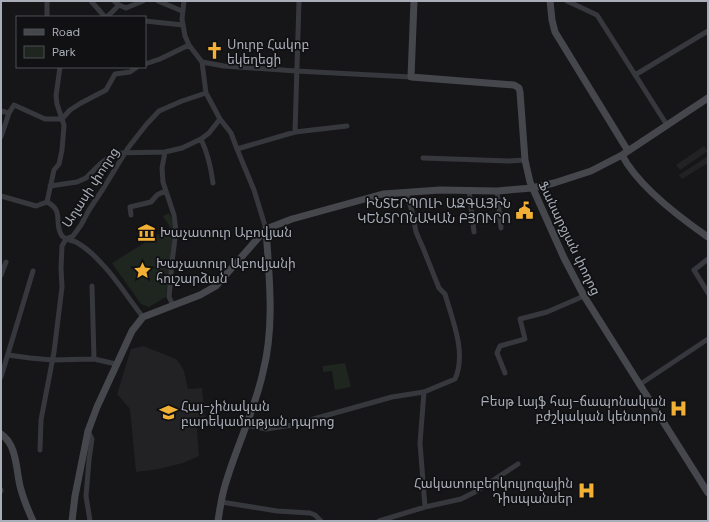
<svg xmlns="http://www.w3.org/2000/svg" width="709" height="522" viewBox="0 0 709 522" font-family="'DM Sans','Noto Sans Armenian',sans-serif">
<style>
.built{fill:#222225}
.green{fill:#1e261f}
.lines{fill:none;stroke-linecap:round;stroke-linejoin:round}
.street{stroke:#37383d;stroke-width:5}
.secondary{stroke:#45474d;stroke-width:7}
.labels{text-anchor:middle;stroke-width:3.5;stroke-linejoin:round;paint-order:stroke}
.poi-label{font-size:13px;fill:#a8adb8;stroke:#111113;text-anchor:start}
.street-label{font-size:13px;fill:#a8adb8;stroke:#111113}
</style>
<rect width="100%" height="100%" fill="#161618"/>
<path class="built" d="M704 146 708 151 680 170 676 165Z
M708 156V163L682 179 679 175Z
M143 346 176 359 180 364 184 371 188 389 202 388 205 417 196 418 199 456 183 463 159 469 136 472 130 409 117 394 131 349Z"/>
<path class="green" d="M169 213 172 220 174 229 166 297 149 307 141 304 112 263 170 227 163 216Z
M345 363 351 387 335 390 332 371 323 372V366Z"/>
<g class="lines">
<path class="street" d="M47 1V17
M91 1 105 17
M114 1 119 5 126 8 143 1
M158 1 182 11
M184 1 182 19 185 36 189 45 202 62 206 93 220 119 231 133 237 149 254 190 266 229
M567 1 597 15 667 125
M107 17 119 5
M145 21 183 25
M202 62 224 66 296 71 411 77
M145 64 160 59 189 45
M635 75 708 31
M1 111 9 113
M62 119 70 110 81 103 106 90 115 74 130 72 137 67
M295 132 299 1
M1 137 9 113 14 105 45 119H62
M201 139C208 154 211 167 213 183
M237 149 295 132 347 126
M165 152 162 168 163 182 174 215 176 231 172 262 169 297 173 305
M423 158 509 161 525 160
M50 186 77 182 86 178 100 164 115 153 165 152 182 148 201 139 209 133 220 119
M469 190 474 232
M497 191 501 228
M1 196 36 206 47 202
M47 202C65 211 53 223 62 236 66 240 71 240 76 242 85 247 95 256 102 264 116 278 130 301 143 317
M47 202 54 170 59 164 62 150 64 125 57 104 56 96 60 67
M131 215 130 207 151 202 157 195 165 191
M708 259 694 270 708 293
M1 275 6 262
M92 286 94 359
M8 355 30 358 52 360 94 359 116 364
M505 373 497 353 500 346 525 339 520 319 547 312 584 296
M1 377 33 271
M639 385 708 339
M424 392 420 443 425 507
M246 425 266 429 292 425 392 397 424 392 455 379C467 353 452 319 445 294L439 288 423 248 416 232 412 211 406 192
M88 431 92 439 89 460 86 496 90 521
M40 450 41 420 54 352 62 287 61 268 62 246 66 239 73 236 81 225 89 210 103 189 128 148 146 125 159 111 182 101 206 93
M1 491V490
M221 502 277 511 310 513 315 515 321 521
M379 521 425 507 461 499 475 492 518 464"/>
<path class="secondary" d="M414 1 411 77 514 85 519 88 520 92 525 160 530 182 564 258 584 296 708 493
M550 1 552 20 555 32 628 151
M622 155C638 186 679 217 708 237
M1 434C17 445 16 469 20 486 23 498 28 510 33 521
M72 521 75 496 88 431 97 407 132 331 143 317 200 295 216 286 266 229 292 219 383 194 440 190 497 191 532 188 554 183 591 171 622 155 708 98
M218 521C220 507 222 493 227 479 238 443 255 409 263 372 275 325 269 276 266 229"/>
</g>
<defs>
<symbol id="church-bare" viewBox="-9 -9 18 18"><path d="M-1.2-6h2.4v3.5h3.3v2.4h-3.3V6h-2.4V-.1h-3.3v-2.4h3.3Z" fill="#f2b134" stroke="#111113" stroke-width="2.5" paint-order="stroke"/></symbol>
<symbol id="civic-bare" viewBox="-9 -9 18 18"><path d="M-.6-6.5H3V-4.5H.6V-3L4-1V1h2V6H-6V1h2V-1L-.6-3ZM-1.2 2.5V6h2.4V2.5Z" fill="#f2b134" stroke="#111113" stroke-width="2.5" paint-order="stroke"/></symbol>
<symbol id="museum-bare" viewBox="-9 -9 18 18"><path d="M0-6L6-3V-2H-6V-3ZM-5-1h2V3h-2ZM-1-1h2V3h-2ZM3-1h2V3H3ZM-6 4H6V6H-6Z" fill="#f2b134" stroke="#111113" stroke-width="2.5" paint-order="stroke"/></symbol>
<symbol id="sight-bare" viewBox="-9 -9 18 18"><path d="M0-6L1.8-2.2L6-1.7L2.9 1.2L3.7 5.4L0 3.3L-3.7 5.4L-2.9 1.2L-6-1.7L-1.8-2.2Z" fill="#f2b134" stroke="#111113" stroke-width="2.5" paint-order="stroke"/></symbol>
<symbol id="hospital-bare" viewBox="-9 -9 18 18"><path d="M-5-5h3v3.5h4V-5h3V5h-3V1.5h-4V5h-3Z" fill="#f2b134" stroke="#111113" stroke-width="2.5" paint-order="stroke"/></symbol>
<symbol id="school-bare" viewBox="-9 -9 18 18"><path d="M0-5L7-2L0 1L-7-2ZM-4 1L0 2.5L4 1V4Q0 6-4 4Z" fill="#f2b134" stroke="#111113" stroke-width="2.5" paint-order="stroke"/></symbol>
</defs>
<g fill-rule="evenodd">
<use href="#church-bare" x="202" y="38" width="25" height="25"/>
<use href="#civic-bare" x="512" y="198" width="25" height="25"/>
<use href="#museum-bare" x="134" y="220" width="25" height="25"/>
<use href="#sight-bare" x="130" y="258" width="25" height="25"/>
<use href="#hospital-bare" x="666" y="396" width="25" height="25"/>
<use href="#school-bare" x="156" y="400" width="25" height="25"/>
<use href="#hospital-bare" x="574" y="478" width="25" height="25"/>
</g>
<g class="labels">
<g class="poi-label">
<text x="227" y="49">Սուրբ Հակոբ<tspan x="227" dy="15">եկեղեցի</tspan></text>
<text x="511" y="208" text-anchor="end">ԻՆՏԵՐՊՈԼԻ ԱԶԳԱՅԻՆ<tspan x="511" dy="15">ԿԵՆՏՐՈՆԱԿԱՆ ԲՅՈՒՐՈ</tspan></text>
<text x="160" y="237">Խաչատուր Աբովյան</text>
<text x="156" y="268">Խաչատուր Աբովյանի<tspan x="156" dy="15">հուշարձան</tspan></text>
<text x="666" y="406" text-anchor="end">Բեսթ Լայֆ հայ-ճապոնական<tspan x="666" dy="15">բժշկական կենտրոն</tspan></text>
<text x="181" y="411">Հայ-չինական<tspan x="181" dy="15">բարեկամության դպրոց</tspan></text>
<text x="573" y="488" text-anchor="end">Հակատուբերկուլյոզային<tspan x="573" dy="15">Դիսպանսեր</tspan></text>
</g>
<g class="street-label">
<text transform="translate(90 187) rotate(-57)" y="5">Աղասի փողոց</text>
<text transform="translate(570 238) rotate(64)" y="5">Ֆանարջյան փողոց</text>
</g>
</g>
<rect width="709" height="522" fill="none" stroke="#a8adb8" stroke-width="4"/>
<rect x="16" y="16" width="130" height="52" fill="#111113" stroke="#4d4f55"/>
<rect x="24" y="29" width="20" height="6" fill="#45474d" stroke="#4d4f55"/>
<text x="52" y="36" font-size="12" fill="#a8adb8">Road</text>
<rect x="24" y="46" width="20" height="12" fill="#1e261f" stroke="#4d4f55"/>
<text x="52" y="56" font-size="12" fill="#a8adb8">Park</text>
</svg>
